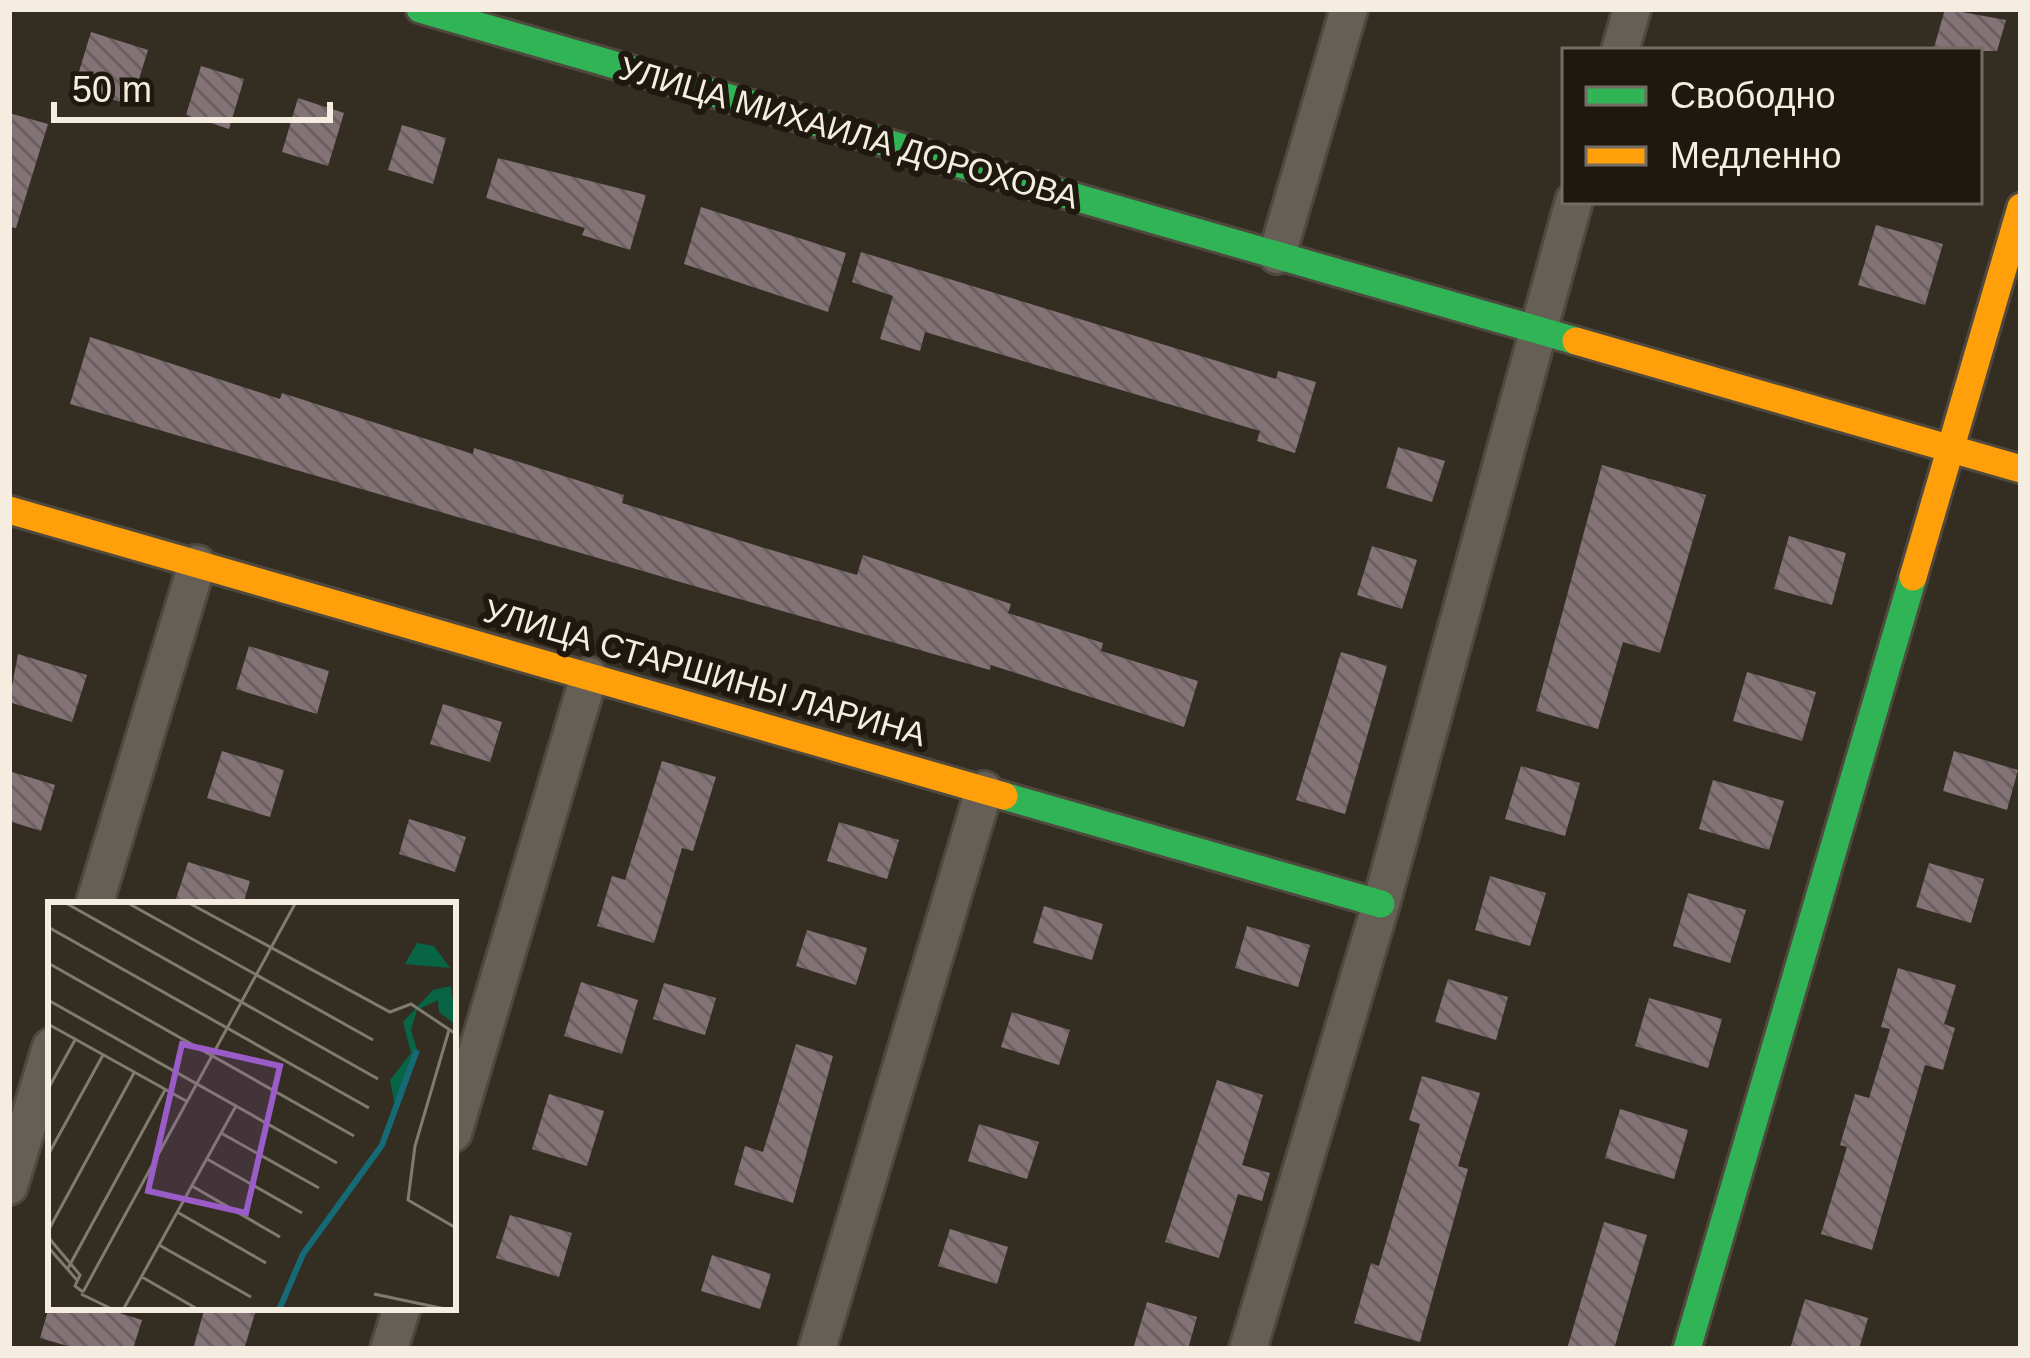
<svg xmlns="http://www.w3.org/2000/svg" width="2030" height="1358" viewBox="0 0 2030 1358" font-family="Arial,sans-serif">
<style>
.building{fill:url(#building-back-hatch)}
.lines{fill:none;stroke-linecap:round;stroke-linejoin:round}
.street-casing{stroke:#4f483e;stroke-width:42}
.fast-casing{stroke:#4f483e;stroke-width:33}
.slow-casing{stroke:#4f483e;stroke-width:33}
.street{stroke:#655f56;stroke-width:36}
.fast{stroke:#30b455;stroke-width:27}
.slow{stroke:#ff9f0a;stroke-width:27}
.labels{text-anchor:middle;stroke-width:12;stroke-linejoin:round;paint-order:stroke}
.street-label{font-size:33px;fill:#f5ede0;stroke:#1e180f}
.inset-river{fill:none;stroke:#166a76;stroke-width:6}
.inset-road{fill:none;stroke:#817a6e;stroke-width:3}
.view{fill:#9a5cc7;fill-opacity:0.15;stroke:#9a5cc7;stroke-width:6}
.inset-edge{fill:none;stroke:#f5ede0;stroke-width:6}
</style>
<defs>
<pattern id="building-back-hatch" width="6" height="6" patternUnits="userSpaceOnUse" patternTransform="scale(3)"><rect width="6" height="6" fill="#837377"/><path d="M-1 5l2 2M0 0l6 6M5-1l2 2" fill="none" stroke="#695f60"/></pattern>
</defs>
<rect width="100%" height="100%" fill="#342d22"/>
<path class="building" d="M1945 9 2006 20 1997 51H1933Z
M91 32 148 50 131 105 74 88Z
M201 66 244 79 229 129 186 115Z
M298 98 344 113 328 166 282 152Z
M9 113 48 124 16 228 9 227Z
M402 125 446 138 433 184 388 170Z
M498 158 646 195 630 250 582 235 585 228 486 198Z
M701 207 846 253 828 312 684 264Z
M1876 225 1943 244 1925 305 1858 285Z
M861 252 1276 379 1278 371 1316 382 1295 453 1257 441 1260 431 925 332 920 351 880 339 893 296 852 282Z
M90 337 280 399 282 393 473 454 474 448 529 465 624 495 622 503 761 547 857 575 863 555 1011 604 1008 613 1103 643 1101 651 1198 681 1184 727 991 665 990 670 701 588 70 404Z
M1398 447 1445 461 1432 502 1386 488Z
M1602 465 1706 495 1660 653 1623 642 1598 729 1536 711Z
M1789 536 1846 553 1832 605 1774 589Z
M1372 546 1417 560 1402 609 1357 595Z
M249 646 329 671 317 714 236 689Z
M1341 652 1387 666 1345 814 1296 800Z
M18 654 87 675 72 722 9 702Z
M1747 672 1816 692 1802 741 1733 721Z
M443 704 502 722 490 762 430 744Z
M222 751 284 770 270 817 207 798Z
M1954 751 2018 770 2007 810 1943 791Z
M662 761 716 777 693 851 682 848 654 943 597 926 612 876 625 880Z
M1521 766 1580 783 1565 836 1505 819Z
M9 771 55 785 41 831 9 821Z
M1713 780 1784 801 1769 850 1699 829Z
M409 819 466 837 455 872 399 854Z
M839 822 899 840 887 879 827 861Z
M188 862 250 881 243 905H174Z
M1929 863 1984 879 1971 923 1916 907Z
M1490 876 1546 893 1530 946 1475 930Z
M1688 893 1746 910 1730 963 1673 946Z
M1044 906 1103 924 1092 960 1033 943Z
M1247 926 1310 945 1298 987 1235 968Z
M807 930 867 948 856 985 796 966Z
M1898 968 1956 985 1944 1024 1955 1028 1943 1070 1925 1065 1872 1250 1821 1234 1847 1147 1840 1145 1855 1094 1869 1098 1890 1029 1881 1027Z
M1448 979 1508 997 1496 1040 1435 1022Z
M581 982 638 1000 622 1054 564 1036Z
M664 983 716 998 705 1035 653 1019Z
M1649 998 1722 1019 1708 1068 1635 1046Z
M1012 1012 1070 1030 1059 1065 1001 1047Z
M796 1044 833 1056 793 1203 734 1185 745 1146 763 1152Z
M1422 1076 1480 1093 1458 1166 1468 1169 1420 1342 1354 1323 1371 1263 1379 1266 1420 1124 1409 1120Z
M1217 1080 1263 1095 1242 1165 1270 1173 1262 1201 1238 1194 1219 1258 1165 1242Z
M549 1094 604 1111 587 1166 532 1149Z
M1620 1109 1688 1130 1674 1179 1605 1158Z
M979 1124 1039 1142 1027 1179 968 1161Z
M510 1215 572 1233 559 1277 496 1258Z
M1604 1222 1647 1235 1614 1349H1567Z
M950 1229 1008 1247 997 1284 938 1266Z
M712 1255 771 1274 760 1309 701 1291Z
M1805 1299 1868 1318 1859 1349H1790Z
M1147 1302 1197 1317 1188 1349H1133Z
M49 1307H100L142 1320 133 1349H78L40 1338Z
M205 1307H257L244 1349H193Z"/>
<g class="lines">
<defs>
<path id="street" d="M1620 51 1632 9
M1277 255 1349 9
M94 905 197 564
M453 1133 589 676
M9 1186 51 1047
M389 1349 402 1307
M817 1349 984 790
M1248 1349 1381 904 1574 201"/>
<path id="fast" d="M420 9 1576 341
M1004 796 1381 904
M1687 1349 1913 577"/>
<path id="slow" d="M1576 341 2021 469
M9 510 1004 796
M1913 577 2021 207"/>
</defs>
<use href="#street" class="street-casing"/>
<use href="#fast" class="fast-casing"/>
<use href="#slow" class="slow-casing"/>
<use href="#street" class="street"/>
<use href="#fast" class="fast"/>
<use href="#slow" class="slow"/>
</g>
<g class="labels">
<g class="street-label">
<text transform="translate(849 132) rotate(16)" y="12">УЛИЦА МИХАИЛА ДОРОХОВА</text>
<text transform="translate(705 672) rotate(16)" y="12">УЛИЦА СТАРШИНЫ ЛАРИНА</text>
</g>
</g>
<g transform="translate(48 902)">
<rect width="408" height="408" fill="#342d22"/>
<path d="M369 41 386 44 402 66 357 62ZM403 84 408 123 391 110 390 98 369 108 363 128 369 148 348 209 342 178 363 151 355 120 385 88Z" fill="#076546"/>
<path class="inset-river" d="M231 408 255 352 334 243 369 148"/>
<path class="inset-road" d="M16 0 330 177M78 0 325 138M139 0 342 110 363 102 408 132M0 25 321 206M0 61 306 234M0 98 289 261M0 122 140 200M401 128 367 244 360 298 408 326M0 187 27 138M173 231 271 286M0 253 55 153M159 257 254 311M144 284 232 335M129 310 218 361M0 329 86 171M0 335 32 373 27 384 35 390M111 343 203 395M0 345 29 378M19 368 117 188M94 375 151 408M35 390 248 0M33 392 66 408M326 392 402 408M75 408 188 204"/>
<path class="view" d="M134 142 232 164 198 311 100 289Z"/>
<rect width="408" height="408" class="inset-edge"/>
</g>
<rect width="2030" height="1358" fill="none" stroke="#f5ede0" stroke-width="24"/>
<rect x="1562" y="48" width="420" height="156" fill="#1e180f" stroke="#746d63" stroke-width="3"/>
<rect x="1586" y="87" width="60" height="18" fill="#30b455" stroke="#746d63" stroke-width="3"/>
<text x="1670" y="108" font-size="36" fill="#f5ede0">Свободно</text>
<rect x="1586" y="147" width="60" height="18" fill="#ff9f0a" stroke="#746d63" stroke-width="3"/>
<text x="1670" y="168" font-size="36" fill="#f5ede0">Медленно</text>
<path d="M54 102v18h276v-18" fill="none" stroke="#f5ede0" stroke-width="6"/>
<text x="72" y="102" font-size="36" fill="#f5ede0" stroke="#1e180f" stroke-width="9" paint-order="stroke">50 m</text>
</svg>
